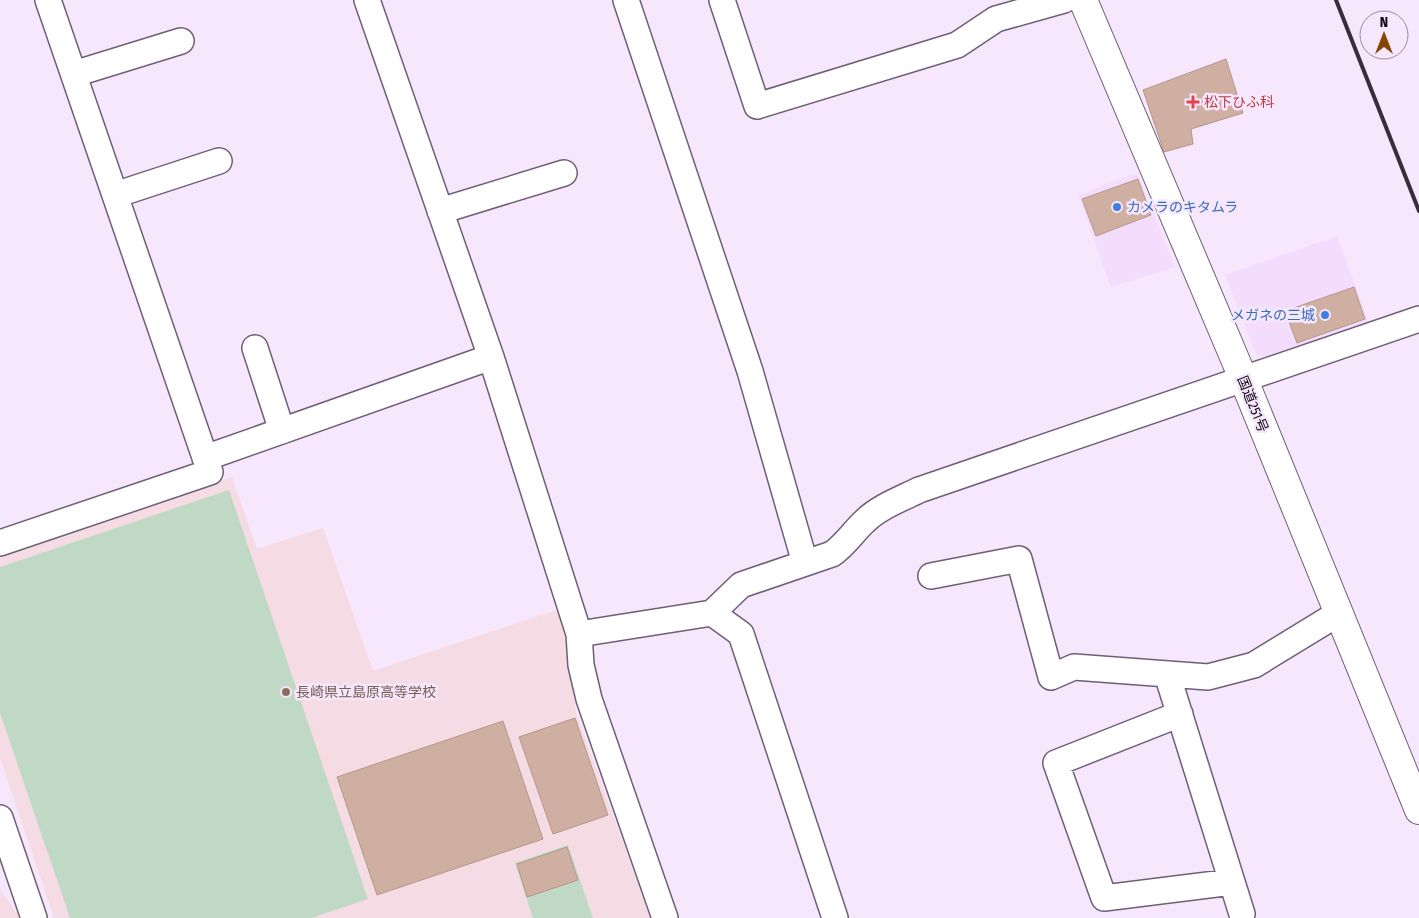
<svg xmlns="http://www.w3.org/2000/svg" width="1419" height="918" viewBox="0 0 1419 918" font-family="'Fira Sans Condensed','Noto Sans JP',sans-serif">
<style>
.built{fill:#f4dcfe}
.education{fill:#f5dbe3}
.green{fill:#bfd9c5}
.building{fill:#ceafa1;stroke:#b59789}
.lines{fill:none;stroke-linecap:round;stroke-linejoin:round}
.minor-casing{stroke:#6f5f76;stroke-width:28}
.trunk-casing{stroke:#6f5f76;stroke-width:30}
.minor{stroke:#fff;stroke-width:25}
.trunk{stroke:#fff;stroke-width:28}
.rail{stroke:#362e38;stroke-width:4}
.health-dot{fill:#e0444e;stroke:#f6e7fc;stroke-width:2}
.shop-dot{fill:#3f7fe0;stroke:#f6e7fc;stroke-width:2}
.education-dot{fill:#8d6e63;stroke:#f6e7fc;stroke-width:2}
.labels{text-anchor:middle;stroke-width:5;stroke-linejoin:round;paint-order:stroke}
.health-label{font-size:14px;fill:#be3a42;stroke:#f6e7fc;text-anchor:start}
.shop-label{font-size:14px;fill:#366cbe;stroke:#f6e7fc;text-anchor:start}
.street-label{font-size:14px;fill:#0f0911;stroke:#f6e7fc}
.education-label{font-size:14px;fill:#785e54;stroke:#f6e7fc;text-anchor:start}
</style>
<rect width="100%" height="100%" fill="#f6e7fc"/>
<path class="built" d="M1137 173 1175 267 1111 287 1078 195Z
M1337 236 1370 325 1277 356H1257L1225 275Z"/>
<path class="education" d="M232 477 257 549 323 528 373 671 560 609 576 712 650 918H54L0 758V555Z
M0 889 18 915 19 918H0Z"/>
<path class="green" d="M229 490 368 899 311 918H70L0 713V567Z
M568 845 593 918H533L515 863Z"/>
<path class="building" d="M1226 59 1243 113 1191 129 1193 144 1164 152 1143 90Z
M1138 179 1151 215 1096 236 1082 199Z
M1354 287 1365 319 1297 343 1285 311Z
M575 718 608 815 553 834 519 737Z
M503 721 543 839 377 895 337 777Z
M567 847 578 880 527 897 517 864Z"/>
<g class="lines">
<defs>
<path id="minor" d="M367 0 491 357 579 634 581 665 589 699 665 918
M626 0 750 371 805 563
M722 0 757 106 957 45 996 19 1064 0
M74 74 181 41
M115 195 219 161
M440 211 564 173
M255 348 282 431
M205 458 491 357
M0 543 210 472 48 0
M931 576 1019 559 1051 677 1074 667 1208 677 1254 665 1339 613
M712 613 741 634 835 918
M579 634 712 613 741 585 832 554C845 545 853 532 865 521 879 507 901 499 919 490L1419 319
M1167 674 1242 914
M1180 714 1056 763 1104 898 1232 882
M0 818 34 918"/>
<path id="trunk" d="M1083 0 1243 378 1419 810"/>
</defs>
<use href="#minor" class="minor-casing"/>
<use href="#trunk" class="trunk-casing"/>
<use href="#minor" class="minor"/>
<use href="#trunk" class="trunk"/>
<path class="rail" d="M1336 0 1419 211"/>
</g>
<path class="health-dot" d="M1190.5 94.5h5v5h5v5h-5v5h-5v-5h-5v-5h5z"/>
<g class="shop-dot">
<circle cx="1117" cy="207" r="5"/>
<circle cx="1325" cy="315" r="5"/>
</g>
<circle class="education-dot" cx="286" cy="692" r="5"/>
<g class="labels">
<g class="health-label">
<text x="1204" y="107">松下ひふ科</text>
</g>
<g class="shop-label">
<text x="1127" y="212">カメラのキタムラ</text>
<text x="1315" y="320" text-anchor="end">メガネの三城</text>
</g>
<g class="street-label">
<text transform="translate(1253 404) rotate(68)" y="5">国道251号</text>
</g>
<g class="education-label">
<text x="296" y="697">長崎県立島原高等学校</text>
</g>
</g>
<g transform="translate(1384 35)"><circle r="24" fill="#f6e7fc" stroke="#9a8e9e"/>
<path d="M0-4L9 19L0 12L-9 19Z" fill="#834603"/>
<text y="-8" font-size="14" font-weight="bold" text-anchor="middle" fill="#0f0911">N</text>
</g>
</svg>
